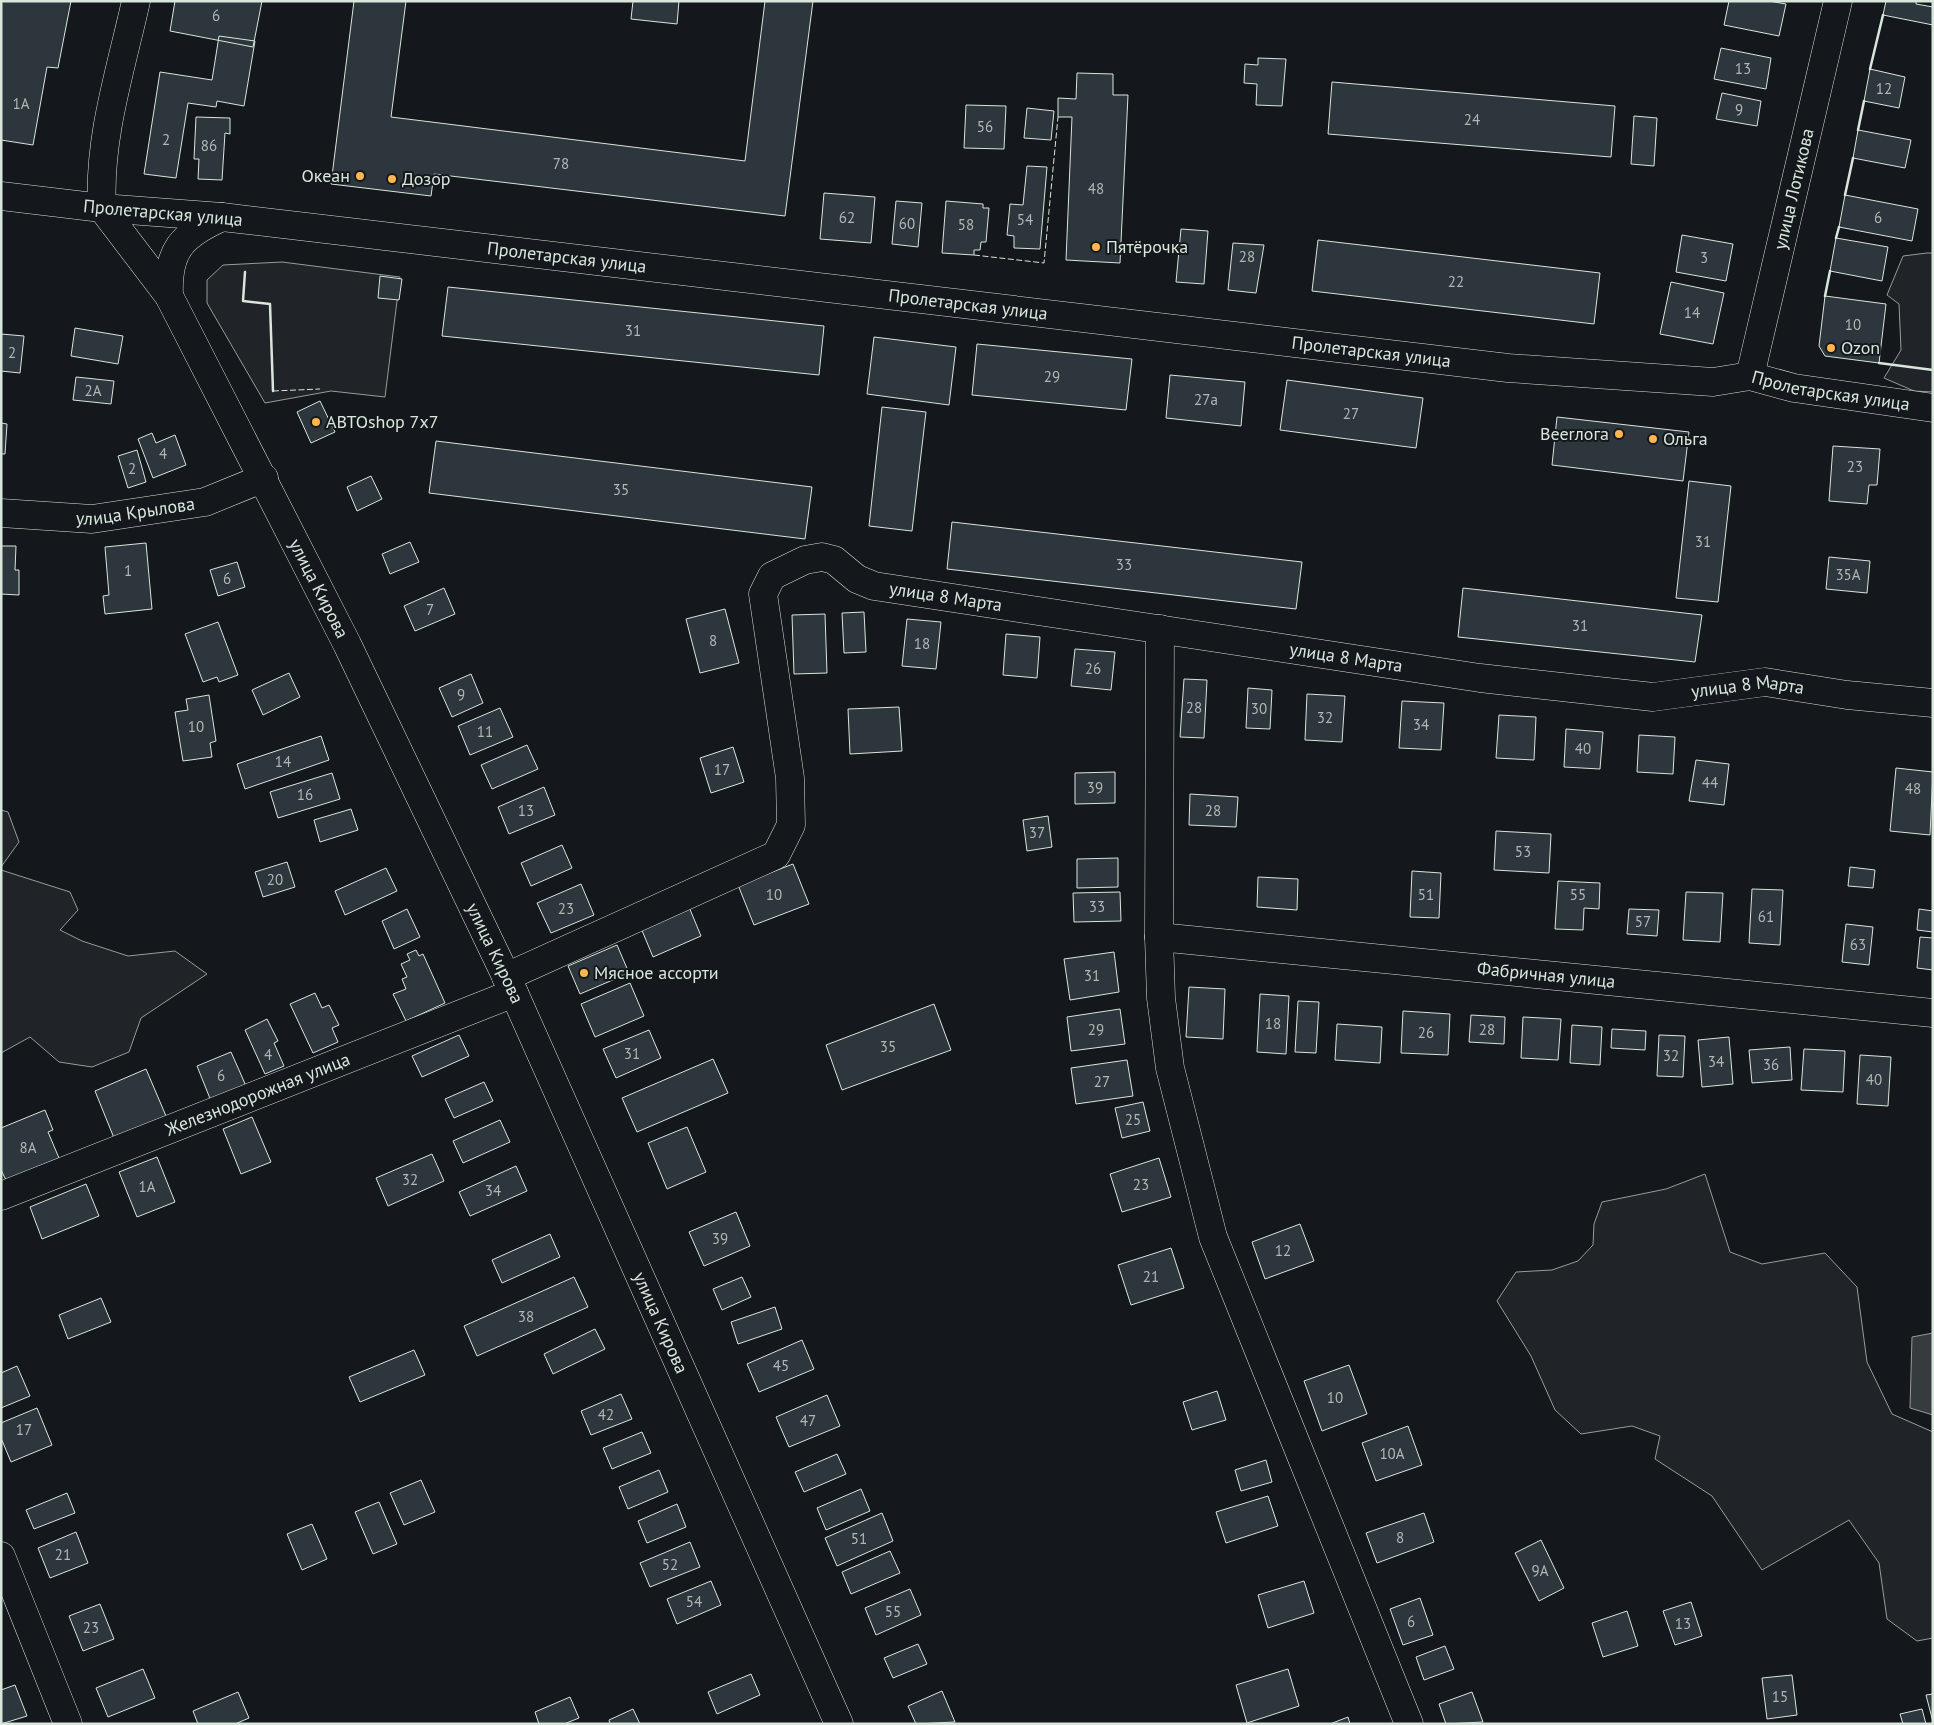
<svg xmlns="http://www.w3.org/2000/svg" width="1934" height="1725" viewBox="0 0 1934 1725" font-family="'PT Sans',sans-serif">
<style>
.green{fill:#202428;stroke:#939e99}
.water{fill:#363b3e;stroke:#939e99}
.building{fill:#2c363c;stroke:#d8e6dc}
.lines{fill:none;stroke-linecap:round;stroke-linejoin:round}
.minor-casing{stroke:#d8e6dc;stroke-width:29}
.major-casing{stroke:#d8e6dc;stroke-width:29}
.minor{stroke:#14181c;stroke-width:28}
.major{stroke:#14181c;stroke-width:28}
.fence{stroke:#d8e6dc;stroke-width:1;stroke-dasharray:6 2.5;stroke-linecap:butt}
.wall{stroke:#d8e6dc;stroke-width:2.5}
.poi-dot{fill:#ffb74d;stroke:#14181c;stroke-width:2}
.labels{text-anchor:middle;stroke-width:4;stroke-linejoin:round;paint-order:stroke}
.number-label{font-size:15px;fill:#adbab4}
.poi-label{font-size:18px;fill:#d8e6dc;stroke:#14181c;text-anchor:start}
.street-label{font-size:18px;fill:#d8e6dc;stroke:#14181c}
</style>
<rect width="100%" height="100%" fill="#14181c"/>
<path class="green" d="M1927 253H1933V392L1914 391 1884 378 1901 350 1899 304 1887 295 1903 256Z
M282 262 400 277 385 397 331 391 265 403 207 303V280L223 265Z
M1 810 8 812 19 842 1 867Z
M1 870 70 892 78 910 60 930 82 941 128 956 175 951 207 974 141 1018 129 1052 92 1067 59 1062 30 1037 1 1053Z
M1705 1174 1730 1252 1762 1264 1825 1253 1857 1287 1867 1362 1892 1414 1933 1432V1638L1917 1641 1887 1619 1879 1563 1849 1520 1762 1570 1712 1496 1655 1459 1660 1436 1632 1426 1581 1434 1555 1410 1531 1356 1497 1301 1516 1272 1552 1270 1578 1261 1593 1245 1594 1224 1602 1202 1666 1189Z"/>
<path class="water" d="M1933 1333V1415L1910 1408 1912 1337Z"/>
<path class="building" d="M1 1H71L58 68 47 67 33 145 1 140Z
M175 1H262L253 47 170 31Z
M354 1H406L391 117 745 161 765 1H813L785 216 434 174 431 196 331 184Z
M633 1H679L677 24 631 19Z
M1729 1H1769L1786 4 1779 36 1724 25Z
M1886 1H1916V4L1933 7V25L1883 15Z
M219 36 255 41 244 106 217 101 216 107 188 103 176 178 144 174 160 72 212 80Z
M1721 48 1771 58 1766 89 1714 79Z
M1258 58 1286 59 1282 106 1256 105 1257 84 1244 83 1245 64 1258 65Z
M1870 69 1905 77 1899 108 1864 101Z
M1077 73 1113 74V95H1128L1120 263 1066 260 1072 117H1058V98L1076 99Z
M1332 82 1615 106 1611 157 1328 134Z
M1722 93 1761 101 1757 126 1716 119Z
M966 105 1006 106 1004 149 964 148Z
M1027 108 1054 111 1051 140 1024 138Z
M1634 116 1657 118 1654 166 1631 164Z
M196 117 230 118V134L225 133 222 180 198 179 199 159H194Z
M1858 130 1911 140 1905 168 1853 158Z
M1027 166 1047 167 1040 249 1014 248V236L1007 235 1010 204 1023 205Z
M824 193 875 197 871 243 820 239Z
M1845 195 1918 209 1912 241 1839 227Z
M896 201 922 203 918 247 892 244Z
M946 201 983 204V208H989L986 242H981L980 250H974V255L942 253Z
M1181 229 1208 231 1204 284 1176 282Z
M1682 235 1733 244 1726 281 1676 272Z
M1836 238 1888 247 1882 281 1830 271Z
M1318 240 1600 273 1594 324 1312 291Z
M1233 243 1264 245 1256 293 1228 290Z
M380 276 402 279 399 300 378 298Z
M1671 282 1724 293 1713 344 1660 334Z
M448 287 824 326 819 375 442 336Z
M1825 296 1886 304 1879 363 1825 356 1819 346Z
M75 328 123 336 118 364 71 356Z
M1 334 24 336 20 373 1 371Z
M874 337 956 347 949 405 867 394Z
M977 344 1132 359 1126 410 972 395Z
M1170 375 1245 382 1241 426 1166 418Z
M76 377 114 381 111 404 73 400Z
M1287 380 1423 398 1416 448 1280 430Z
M320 401 335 432 311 443 297 412Z
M882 407 926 412 912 531 869 526Z
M1557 417 1689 432 1683 481 1552 465Z
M1 423 7 424 5 454H1Z
M152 433 156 443 175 435 186 465 153 478 138 439Z
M436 441 812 487 805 539 429 493Z
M1833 446 1880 449 1877 485H1869L1867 504 1829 501Z
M137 450 146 482 128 488 118 456Z
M371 476 382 499 357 511 347 487Z
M1689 481 1731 486 1718 602 1676 598Z
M952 522 1302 562 1296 609 947 569Z
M410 542 419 562 390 574 382 554Z
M146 543 152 609 105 614 103 596 109 595 105 547Z
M1 546H16L15 570H19V595L1 594Z
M1829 557 1870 561 1867 593 1826 589Z
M237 562 245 587 218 596 210 570Z
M444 588 455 614 415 631 404 606Z
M1463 588 1702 615 1695 662 1458 637Z
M725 609 739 663 700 673 686 619Z
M864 612 866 652 844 653 842 613Z
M825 614 827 673 794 674 792 615Z
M907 619 941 622 936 669 902 666Z
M218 622 238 675 219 682 217 677 203 682 185 634Z
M1006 634 1040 637 1037 678 1003 675Z
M1075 649 1115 652 1111 690 1071 686Z
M289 673 300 697 263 715 252 690Z
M471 674 483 703 452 717 439 688Z
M1184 679 1207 680 1204 738 1180 737Z
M1248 688 1272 690 1270 729 1246 728Z
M1307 694 1345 696 1342 742 1305 740Z
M209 695 216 741 210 743 212 757 183 761 175 712 188 710 186 699Z
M1402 701 1444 703 1441 750 1399 748Z
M899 707 902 751 850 754 848 709Z
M500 708 513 737 470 755 458 726Z
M1499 715 1536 717 1534 760 1496 758Z
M1566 729 1603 732 1600 769 1564 767Z
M1639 735 1675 737 1673 774 1637 772Z
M321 736 329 760 245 789 237 764Z
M527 745 538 769 492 789 481 765Z
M733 747 744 782 711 793 700 758Z
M1696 760 1729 764 1724 805 1689 801Z
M1896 768 1933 772 1930 835 1890 831Z
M1115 772V803L1075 804V773Z
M332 773 340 799 278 818 270 792Z
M544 787 555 815 509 834 498 807Z
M1190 794 1238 797 1236 827 1189 825Z
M351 809 358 830 320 842 314 820Z
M1048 816 1052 847 1027 851 1023 820Z
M1496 831 1551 834 1549 873 1494 870Z
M562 845 572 868 531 886 521 863Z
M1118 858V887L1077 888V859Z
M287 862 295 887 263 897 255 872Z
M793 864 809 904 754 925 738 885Z
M1850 867 1875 870 1873 888 1848 886Z
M386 868 397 891 345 915 335 891Z
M1412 871 1441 873 1439 918 1410 917Z
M1258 877 1298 879 1297 910 1257 907Z
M1558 881 1600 883 1599 909 1584 908 1583 930 1555 929Z
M581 884 594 915 551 933 537 903Z
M1752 889 1783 890 1780 945 1749 943Z
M1120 892 1121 921 1074 922 1073 893Z
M1686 892 1723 893 1720 942 1683 940Z
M689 907 701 936 653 957 641 928Z
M407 909 420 937 394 949 382 921Z
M1629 909 1659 910 1657 936 1627 934Z
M1919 909 1933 911V932L1917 930Z
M1846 924 1873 927 1869 965 1842 962Z
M1920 937 1933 938V970L1917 968Z
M617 945 629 973 580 994 568 966Z
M416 950 419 956 423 954 445 1003 406 1021 393 994 406 989 402 979 407 977 401 964 410 960 407 954Z
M1114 952 1119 992 1070 1000 1064 959Z
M630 983 644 1016 595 1037 581 1004Z
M1189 987 1225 989 1223 1039 1186 1037Z
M315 993 322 1008 329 1005 339 1025 332 1028 338 1042 313 1053 290 1004Z
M1260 994 1289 996 1286 1054 1257 1052Z
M1298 1001 1319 1002 1316 1053 1295 1052Z
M934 1004 951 1050 842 1090 826 1045Z
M1120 1009 1125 1044 1071 1051 1067 1017Z
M1403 1011 1450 1014 1448 1055 1401 1053Z
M1471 1015 1505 1017 1504 1044 1469 1042Z
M1523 1017 1561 1019 1558 1060 1521 1058Z
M267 1019 278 1041 274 1043 284 1066 265 1074 245 1030Z
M1337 1024 1382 1027 1380 1063 1335 1060Z
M1572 1025 1602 1027 1600 1065 1570 1063Z
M1612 1029 1646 1031 1645 1050 1611 1048Z
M649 1030 661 1058 616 1078 603 1049Z
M459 1035 469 1056 422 1077 412 1056Z
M1659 1035 1685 1036 1683 1077 1657 1076Z
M1729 1037 1733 1084 1702 1087 1698 1040Z
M1790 1047 1792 1080 1752 1083 1749 1050Z
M1804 1049 1845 1051 1843 1092 1801 1090Z
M231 1052 246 1086 211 1101 197 1066Z
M1860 1055 1891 1057 1888 1106 1857 1104Z
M713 1059 728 1093 637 1132 622 1098Z
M1127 1060 1133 1096 1076 1104 1071 1068Z
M146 1069 166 1116 114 1138 95 1091Z
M484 1082 493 1101 454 1118 445 1099Z
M1143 1102 1150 1131 1122 1138 1115 1108Z
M45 1110 53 1130 48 1132 59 1158 6 1180 1 1170V1128Z
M252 1117 271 1162 241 1174 223 1129Z
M500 1120 510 1142 463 1163 453 1141Z
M687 1127 706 1172 667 1189 648 1143Z
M432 1154 444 1181 388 1206 376 1178Z
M157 1157 175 1202 137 1217 119 1172Z
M1159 1158 1171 1197 1122 1212 1110 1174Z
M516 1166 527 1191 470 1216 459 1192Z
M86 1184 99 1216 42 1239 30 1207Z
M736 1212 750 1246 704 1266 689 1232Z
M1300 1224 1314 1261 1265 1279 1252 1242Z
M550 1234 560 1257 502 1283 492 1260Z
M1171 1248 1184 1288 1131 1305 1118 1265Z
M574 1277 588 1307 477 1356 464 1326Z
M742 1277 751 1297 722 1310 713 1289Z
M101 1298 111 1322 68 1339 59 1315Z
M775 1307 782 1329 738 1344 731 1322Z
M595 1329 605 1349 553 1374 544 1354Z
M802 1340 814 1369 759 1392 747 1364Z
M414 1350 425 1375 360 1402 349 1377Z
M1349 1365 1367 1414 1322 1431 1304 1381Z
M17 1366 30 1396 1 1408V1373Z
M1217 1391 1226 1420 1192 1430 1183 1402Z
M621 1394 632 1419 591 1435 581 1411Z
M827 1395 840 1426 789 1447 776 1417Z
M37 1408 52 1445 11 1462 1 1438V1423Z
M1408 1426 1422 1465 1376 1481 1362 1443Z
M642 1432 651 1453 612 1469 603 1448Z
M837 1454 846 1474 804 1492 795 1472Z
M1266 1460 1272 1482 1241 1491 1235 1470Z
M659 1470 668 1492 628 1509 619 1487Z
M421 1480 435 1512 404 1525 390 1493Z
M861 1489 870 1511 826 1530 817 1508Z
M67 1493 75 1513 34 1529 26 1510Z
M1268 1496 1278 1526 1226 1543 1216 1512Z
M379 1502 397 1544 373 1554 355 1512Z
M677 1504 686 1527 647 1543 638 1521Z
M882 1513 893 1541 837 1566 825 1538Z
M1424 1513 1434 1542 1377 1563 1366 1533Z
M312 1524 327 1559 302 1570 287 1534Z
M76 1532 88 1563 50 1578 38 1548Z
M1541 1540 1564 1588 1539 1601 1515 1553Z
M690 1542 700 1567 650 1587 640 1563Z
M890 1551 900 1573 851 1594 842 1572Z
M711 1581 721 1605 677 1624 667 1599Z
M1304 1581 1314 1613 1268 1628 1258 1595Z
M910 1589 921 1615 876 1635 865 1608Z
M1420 1598 1433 1635 1403 1645 1390 1609Z
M1691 1602 1702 1636 1675 1645 1663 1611Z
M100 1604 114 1639 83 1651 69 1616Z
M1627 1611 1638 1646 1603 1657 1592 1623Z
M918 1644 927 1664 893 1678 884 1658Z
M1445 1646 1454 1669 1424 1680 1416 1657Z
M143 1669 155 1698 108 1717 96 1688Z
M1288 1669 1299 1706 1247 1723 1236 1685Z
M751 1674 760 1695 717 1714 708 1692Z
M1792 1675 1797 1715 1767 1719 1762 1678Z
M15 1685 27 1716 1 1724V1690Z
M942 1691 955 1722 916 1724 908 1706Z
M238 1692 249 1718 235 1724H198L193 1711Z
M1472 1692 1483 1722 1446 1724 1439 1704Z
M1933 1694V1722L1926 1695Z
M570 1697 579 1718 564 1724H539L535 1712Z
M633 1709 640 1724H610L609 1720Z
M1922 1709 1926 1724H1903L1900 1714Z
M1348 1717 1350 1724H1330Z"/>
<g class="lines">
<defs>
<g id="minor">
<path id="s1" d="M136 1C121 69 98 138 102 208L222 217 1508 368 1713 382 1750 376 1794 388 1933 408"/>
<path d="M169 296C167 250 182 235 222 217"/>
<path id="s2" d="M1750 376 1838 1"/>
<path id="s3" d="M1 513 92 519 205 502 264 478"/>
<path d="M1160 629 1159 937 1161 998 1170 1068 1213 1237 1409 1724"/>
<path id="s4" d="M1159 937 1933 1013"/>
<path id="s5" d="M506 977 776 855 791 825 790 778 763 594 772 576 805 560 822 557 834 560 857 579 874 586 1480 678 1653 697 1765 682 1847 695 1933 703"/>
<path id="s6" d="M1 1196 514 993"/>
<path d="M1 1556 68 1724"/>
</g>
<g id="major">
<path id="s7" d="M1 196 102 208 169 296 347 644 514 993 839 1724"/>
</g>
</defs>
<use href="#minor" class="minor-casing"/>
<use href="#major" class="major-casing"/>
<use href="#minor" class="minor"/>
<use href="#major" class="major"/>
<path class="fence" d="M974 255 1044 263 1058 117
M273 391 320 389"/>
<path class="wall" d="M1870 69 1883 15
M1858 130 1864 101
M1845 195 1853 158
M1836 238 1839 227
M245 272 243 301 270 304 273 391
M1825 296 1830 271
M1879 363 1933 370"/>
</g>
<g class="poi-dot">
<circle cx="360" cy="176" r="5"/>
<circle cx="392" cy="179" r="5"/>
<circle cx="1096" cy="247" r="5"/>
<circle cx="1831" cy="348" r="5"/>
<circle cx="316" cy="422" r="5"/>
<circle cx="1619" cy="434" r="5"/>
<circle cx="1653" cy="439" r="5"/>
<circle cx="584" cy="973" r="5"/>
</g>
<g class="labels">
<g class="number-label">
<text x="216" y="21">6</text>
<text x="1743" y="74">13</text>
<text x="1884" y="94">12</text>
<text x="21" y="109">1А</text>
<text x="1739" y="115">9</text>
<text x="1472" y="125">24</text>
<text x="985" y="132">56</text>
<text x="166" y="145">2</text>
<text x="209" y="151">86</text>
<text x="561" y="169">78</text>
<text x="1096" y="194">48</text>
<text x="847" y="223">62</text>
<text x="1878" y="223">6</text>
<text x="1025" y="225">54</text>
<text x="907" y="229">60</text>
<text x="966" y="230">58</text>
<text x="1247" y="262">28</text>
<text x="1704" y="263">3</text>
<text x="1456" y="287">22</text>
<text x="1692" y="318">14</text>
<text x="1853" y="330">10</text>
<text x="633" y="336">31</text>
<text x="12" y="358">2</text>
<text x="1052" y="382">29</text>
<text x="93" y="396">2А</text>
<text x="1206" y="405">27а</text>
<text x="1351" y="419">27</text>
<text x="163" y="459">4</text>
<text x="1855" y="472">23</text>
<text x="132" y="474">2</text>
<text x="621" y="495">35</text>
<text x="1703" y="547">31</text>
<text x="1124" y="570">33</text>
<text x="128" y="576">1</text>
<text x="1848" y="580">35А</text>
<text x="227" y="584">6</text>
<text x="430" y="615">7</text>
<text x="1580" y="631">31</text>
<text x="713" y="646">8</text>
<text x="922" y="649">18</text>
<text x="1093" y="674">26</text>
<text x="461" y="700">9</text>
<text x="1194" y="713">28</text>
<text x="1259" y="714">30</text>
<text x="1325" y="723">32</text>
<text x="1421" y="730">34</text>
<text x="196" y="732">10</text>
<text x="485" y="737">11</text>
<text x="1583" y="754">40</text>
<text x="283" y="767">14</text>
<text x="722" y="775">17</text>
<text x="1710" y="788">44</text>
<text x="1095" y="793">39</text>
<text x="1913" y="794">48</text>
<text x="305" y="800">16</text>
<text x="526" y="816">13</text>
<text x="1213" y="816">28</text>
<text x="1037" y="838">37</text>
<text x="1523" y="857">53</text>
<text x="275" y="885">20</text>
<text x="774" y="900">10</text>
<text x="1426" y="900">51</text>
<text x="1578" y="900">55</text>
<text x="1097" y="912">33</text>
<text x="566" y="914">23</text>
<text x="1766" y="922">61</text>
<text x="1643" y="927">57</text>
<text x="1858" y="950">63</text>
<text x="1092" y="981">31</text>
<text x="1273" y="1029">18</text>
<text x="1096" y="1035">29</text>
<text x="1487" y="1035">28</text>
<text x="1426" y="1038">26</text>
<text x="888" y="1052">35</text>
<text x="632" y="1059">31</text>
<text x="268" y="1060">4</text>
<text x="1671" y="1061">32</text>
<text x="1716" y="1067">34</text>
<text x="1771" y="1070">36</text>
<text x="221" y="1081">6</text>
<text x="1874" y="1085">40</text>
<text x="1102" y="1087">27</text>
<text x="1133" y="1125">25</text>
<text x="28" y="1153">8А</text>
<text x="410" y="1185">32</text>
<text x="1141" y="1190">23</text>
<text x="147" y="1192">1А</text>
<text x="493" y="1196">34</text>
<text x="720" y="1244">39</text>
<text x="1283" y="1256">12</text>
<text x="1151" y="1282">21</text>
<text x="526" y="1322">38</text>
<text x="781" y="1371">45</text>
<text x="1335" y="1403">10</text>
<text x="606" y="1420">42</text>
<text x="808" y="1426">47</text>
<text x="24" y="1435">17</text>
<text x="1392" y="1459">10А</text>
<text x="1400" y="1543">8</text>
<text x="859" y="1544">51</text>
<text x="63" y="1560">21</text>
<text x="670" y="1570">52</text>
<text x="1540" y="1576">9А</text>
<text x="694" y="1607">54</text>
<text x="893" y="1617">55</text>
<text x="1411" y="1627">6</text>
<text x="1683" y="1629">13</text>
<text x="91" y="1633">23</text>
<text x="1780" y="1702">15</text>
</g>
<g class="poi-label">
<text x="350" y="182" text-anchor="end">Океан</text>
<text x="402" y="185">Дозор</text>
<text x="1106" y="253">Пятёрочка</text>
<text x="1841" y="354">Ozon</text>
<text x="326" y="428">АВТОshop 7x7</text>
<text x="1609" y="440" text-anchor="end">Beerлога</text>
<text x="1663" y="445">Ольга</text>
<text x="594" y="979">Мясное ассорти</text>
</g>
<g class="street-label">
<text dy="6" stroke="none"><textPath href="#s2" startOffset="192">улица Лотикова</textPath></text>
<text transform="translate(163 213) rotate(5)" y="6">Пролетарская улица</text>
<text dy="6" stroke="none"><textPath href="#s1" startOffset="678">Пролетарская улица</textPath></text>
<text dy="6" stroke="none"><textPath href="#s1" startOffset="1082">Пролетарская улица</textPath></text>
<text dy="6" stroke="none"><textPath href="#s1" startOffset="1488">Пролетарская улица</textPath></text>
<text dy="6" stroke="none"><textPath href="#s1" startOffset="1951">Пролетарская улица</textPath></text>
<text dy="6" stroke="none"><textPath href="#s3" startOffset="135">улица Крылова</textPath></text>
<text dy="6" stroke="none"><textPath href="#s7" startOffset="541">улица Кирова</textPath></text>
<text dy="6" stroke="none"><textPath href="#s5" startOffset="770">улица 8 Марта</textPath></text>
<text dy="6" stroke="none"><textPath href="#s5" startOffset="1175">улица 8 Марта</textPath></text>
<text dy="6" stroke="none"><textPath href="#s5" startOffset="1580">улица 8 Марта</textPath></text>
<text dy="6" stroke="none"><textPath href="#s7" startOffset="946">улица Кирова</textPath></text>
<text dy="6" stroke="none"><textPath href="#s4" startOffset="389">Фабричная улица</textPath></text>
<text dy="6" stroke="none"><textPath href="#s6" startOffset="276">Железнодорожная улица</textPath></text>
<text dy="6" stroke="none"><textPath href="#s7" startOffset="1351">улица Кирова</textPath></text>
</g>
</g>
<rect width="1934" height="1725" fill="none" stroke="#d8e6dc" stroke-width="5"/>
</svg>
